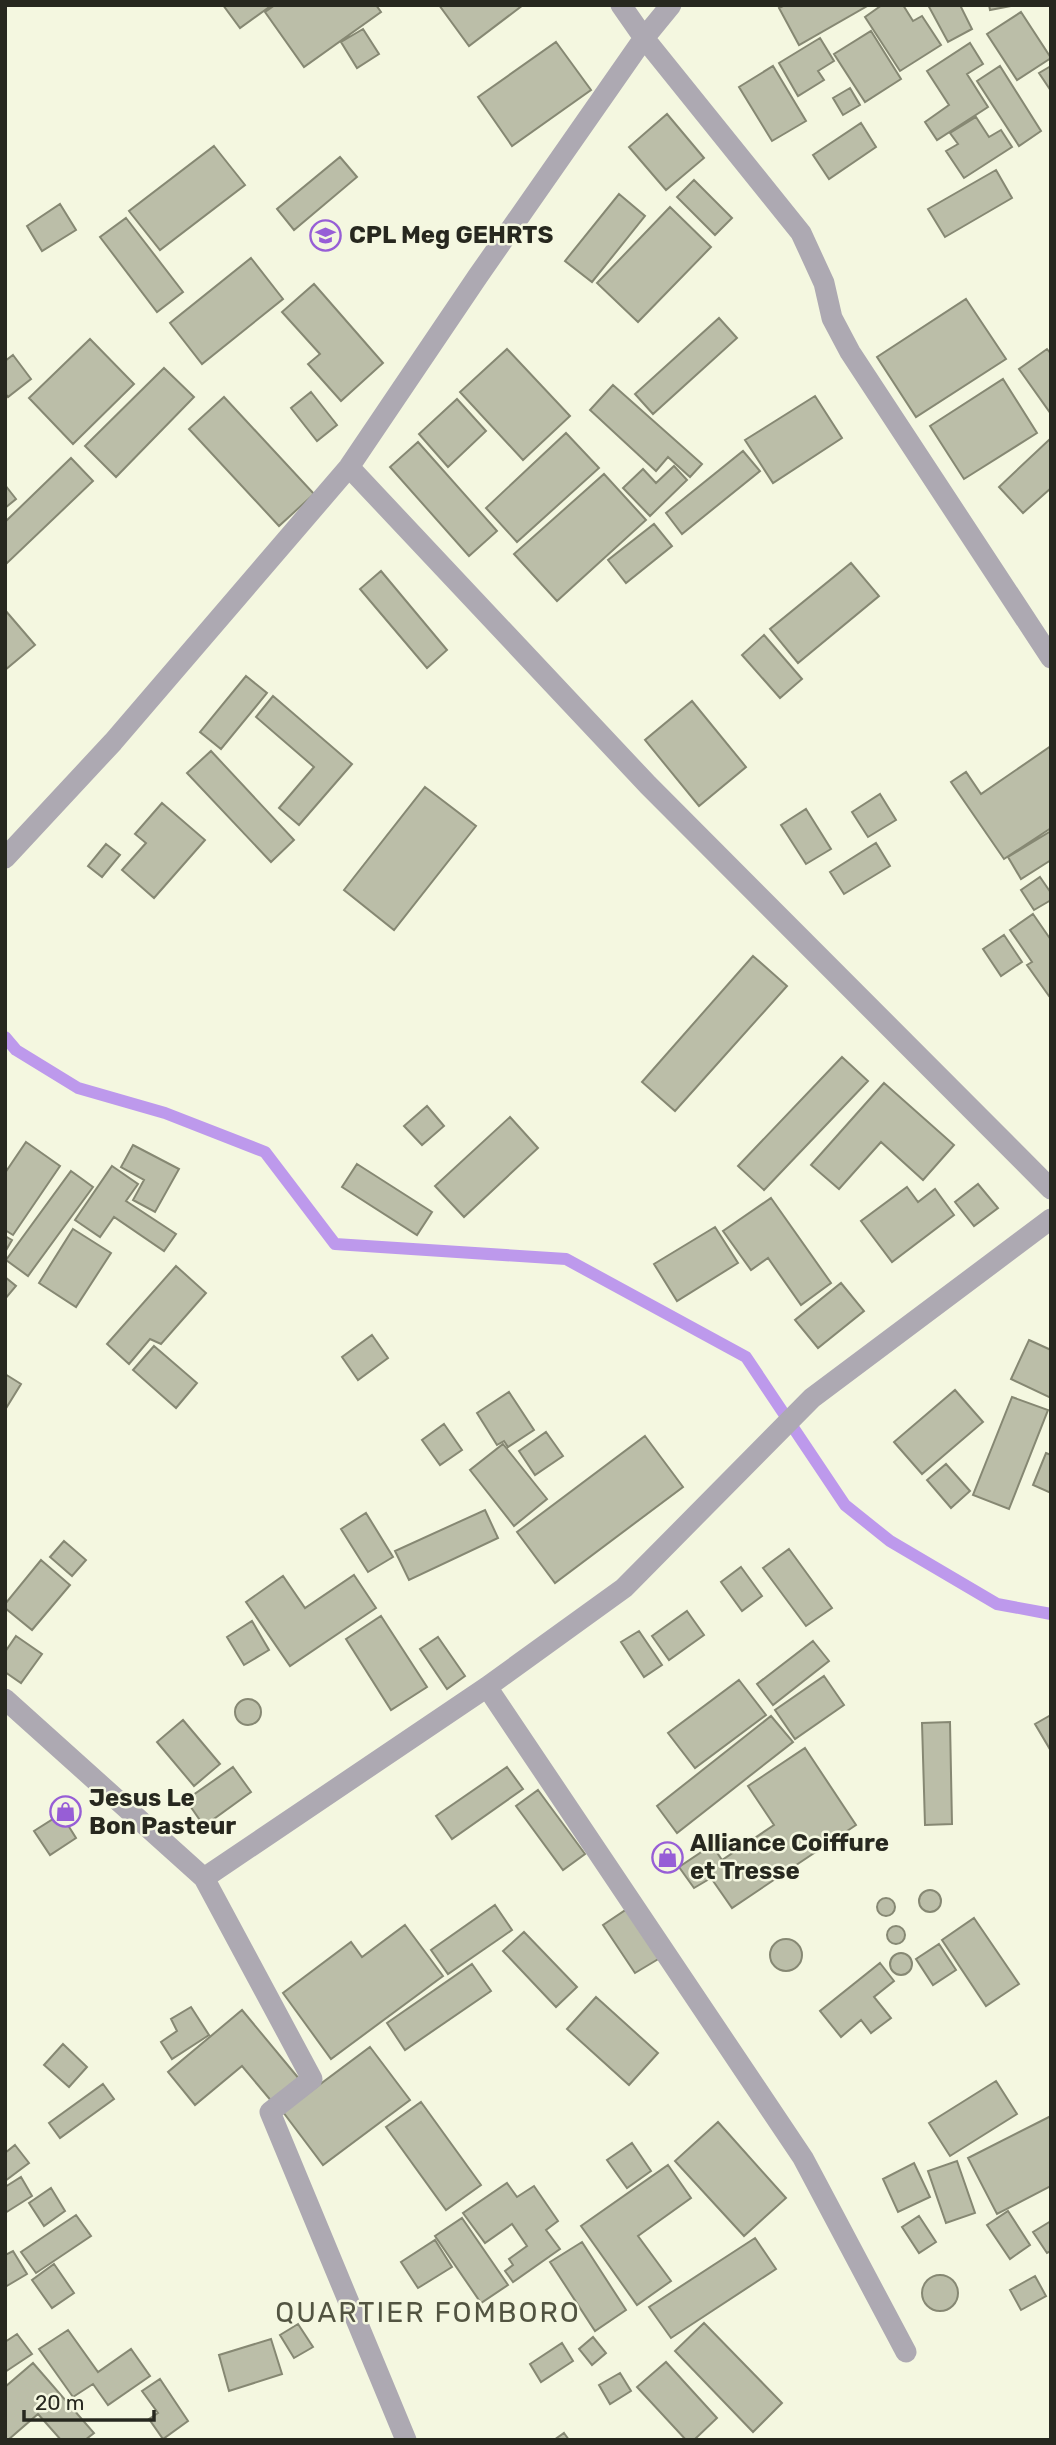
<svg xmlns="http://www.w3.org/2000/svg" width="1056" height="2445" viewBox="0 0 1056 2445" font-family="Rubik,sans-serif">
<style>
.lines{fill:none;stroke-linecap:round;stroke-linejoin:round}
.stream{stroke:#bd99ec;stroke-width:12}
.building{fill:#bbbea8;stroke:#868873;stroke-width:2}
.minor{stroke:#ada9b2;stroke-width:21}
.labels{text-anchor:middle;stroke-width:5;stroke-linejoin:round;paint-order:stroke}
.poi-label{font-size:24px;font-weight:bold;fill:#27281f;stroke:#f4f7e0;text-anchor:start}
.quarter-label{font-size:28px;letter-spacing:2px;fill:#525441;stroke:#f4f7e0}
</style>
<rect width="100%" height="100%" fill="#f4f7e0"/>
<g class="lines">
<path class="stream" d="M5 1037 16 1050 78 1088 165 1113 265 1152 335 1244 566 1259 746 1357 845 1505 890 1541 997 1604 1051 1614"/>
</g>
<path class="building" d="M223 5H272L240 28Z
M275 5H376L381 12 304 67 265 12Z
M439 5H523L469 46Z
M785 5H869L799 45 779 8Z
M882 5H903L913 21 922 16 941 45 900 71 865 17Z
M928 5H960L972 29 948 42Z
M989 5H1016L990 10Z
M1021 12 1051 58 1017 80 987 34Z
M363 29 379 54 357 68 341 42Z
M871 31 901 79 865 102 834 54Z
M820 38 834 61 818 71 824 80 798 96 779 63Z
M556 42 591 90 512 146 478 97Z
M970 43 983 64 967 74 988 107 937 140 925 122 949 105 927 71Z
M773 66 806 121 772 141 739 87Z
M1000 66 1041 131 1019 146 977 81Z
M1051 66V91L1039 73Z
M850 88 860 105 843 115 833 98Z
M667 114 704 158 666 190 629 147Z
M976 117 989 137 1001 130 1012 147 964 178 946 151 958 144 950 133Z
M861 123 876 147 829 179 813 155Z
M214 146 245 185 160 250 129 211Z
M340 157 357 177 294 230 277 209Z
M996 170 1012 198 945 237 928 209Z
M694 180 732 218 715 235 677 197Z
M619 194 645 216 592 282 565 261Z
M60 204 76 230 42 251 27 226Z
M670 207 711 247 638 322 597 283Z
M126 218 183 292 157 312 100 237Z
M251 258 283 299 202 364 170 323Z
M314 284 383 363 341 401 308 364 320 354 282 312Z
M966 299 1006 359 916 417 877 357Z
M719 318 737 338 653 414 635 394Z
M90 339 134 384 73 444 29 398Z
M507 349 570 416 523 460 460 392Z
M1047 349 1051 354V414L1019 369Z
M13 355 31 379 8 397 5 393V361Z
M164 368 194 397 116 477 85 446Z
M1003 379 1037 433 964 479 930 426Z
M613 385 702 464 690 477 668 457 656 471 590 410Z
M311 392 337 425 317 441 291 408Z
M815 396 842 438 773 483 745 440Z
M224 397 314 494 279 526 189 429Z
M457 399 486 431 448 467 419 434Z
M566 433 599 468 517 542 486 508Z
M1051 438V488L1023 513 999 487Z
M418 442 497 531 469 556 390 467Z
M743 451 760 471 682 534 666 513Z
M71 458 93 481 5 565V522Z
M674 466 687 480 650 516 623 488 643 469 656 483Z
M604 474 646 520 557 601 514 554Z
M5 485 16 499 5 508Z
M654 524 672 546 626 583 608 560Z
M851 563 879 596 798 663 770 629Z
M381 571 447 650 427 668 360 589Z
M5 610 35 645 5 670Z
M764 635 802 679 780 698 742 655Z
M246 676 267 693 221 749 200 732Z
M273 696 352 764 299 825 279 808 314 767 256 717Z
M692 701 746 767 699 806 645 740Z
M1051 746V828L1004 859 951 782 966 772 981 794Z
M211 751 294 840 271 862 187 773Z
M425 787 476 826 394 930 344 890Z
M880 794 896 820 868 837 852 812Z
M162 803 205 840 154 898 122 870 146 843 135 834Z
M806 809 831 849 806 864 781 825Z
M1051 831V860L1021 879 1008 857Z
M876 843 890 866 844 894 830 872Z
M106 844 120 855 102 877 88 866Z
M1040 877 1051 893V900L1034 910 1021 890Z
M1033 914 1051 940V995L1049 996 1027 965 1032 962 1010 930Z
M1004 935 1022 962 1001 976 983 949Z
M753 956 787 986 675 1111 642 1082Z
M842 1057 868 1081 764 1190 738 1166Z
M884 1083 954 1145 923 1180 881 1142 839 1189 811 1165Z
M427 1106 444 1126 422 1145 404 1126Z
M510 1117 538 1148 464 1217 435 1186Z
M26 1142 60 1166 13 1235 5 1230V1173Z
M133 1145 179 1169 155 1212 133 1200 144 1180 121 1167Z
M357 1164 432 1212 417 1235 342 1187Z
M112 1166 138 1184 126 1201 176 1234 164 1251 114 1217 100 1237 75 1220Z
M71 1171 93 1187 28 1276 6 1260Z
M978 1184 998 1208 974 1226 955 1202Z
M907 1187 918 1202 935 1189 954 1215 892 1262 861 1221Z
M771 1198 831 1283 801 1305 768 1258 751 1270 723 1231Z
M715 1227 738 1263 677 1301 654 1264Z
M73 1229 111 1253 76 1307 39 1283Z
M5 1236 12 1240 5 1252Z
M176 1266 206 1293 161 1344 150 1339 129 1364 107 1344Z
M5 1277 16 1286 5 1299Z
M841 1283 864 1311 818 1348 795 1320Z
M372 1335 388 1358 358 1380 342 1357Z
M1029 1340 1051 1350V1398L1011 1379Z
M154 1346 197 1383 176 1408 133 1370Z
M5 1374 21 1384 5 1410Z
M955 1390 983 1422 922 1474 894 1442Z
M509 1392 534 1430 508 1447 504 1441 497 1445 477 1413Z
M1012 1397 1048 1410 1009 1509 973 1495Z
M444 1424 462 1450 440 1465 422 1440Z
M546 1432 563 1456 535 1475 519 1451Z
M645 1436 683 1487 555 1583 517 1532Z
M503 1444 547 1499 514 1526 470 1470Z
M1046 1453 1051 1455V1493L1033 1485Z
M946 1464 970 1491 951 1508 927 1480Z
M485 1510 498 1538 409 1580 395 1551Z
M366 1513 393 1557 368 1572 341 1529Z
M64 1541 86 1560 72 1576 50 1557Z
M789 1549 832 1608 806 1626 763 1568Z
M41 1560 70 1585 32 1630 5 1608V1604Z
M741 1567 762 1596 742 1611 721 1582Z
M354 1575 376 1608 290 1666 246 1602 283 1576 305 1608Z
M687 1611 704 1635 669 1660 652 1636Z
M381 1616 427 1687 391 1710 346 1639Z
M252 1621 269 1650 244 1665 227 1637Z
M639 1631 662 1665 644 1677 621 1642Z
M16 1636 42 1654 21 1683 5 1672V1652Z
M438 1637 465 1676 447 1689 420 1649Z
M813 1641 829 1661 773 1705 757 1684Z
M824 1676 844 1705 795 1739 775 1710Z
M739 1680 766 1715 695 1768 668 1733Z
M235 1712a13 13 0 1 1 26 0a13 13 0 1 1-26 0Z
M1051 1715V1751L1035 1724Z
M771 1716 793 1742 677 1833 657 1806Z
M183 1720 220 1764 194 1786 157 1742Z
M950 1722 952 1824 925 1825 922 1723Z
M805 1748 856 1825 732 1908 711 1878 694 1888 679 1867 712 1845 722 1860 774 1825 748 1786Z
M233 1767 251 1792 204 1826 186 1800Z
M507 1767 523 1789 452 1839 436 1816Z
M538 1790 585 1854 563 1870 516 1806Z
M61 1814 76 1838 50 1855 34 1831Z
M919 1901a11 11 0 1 1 22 0a11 11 0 1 1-22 0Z
M877 1907a9 9 0 1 1 18 0a9 9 0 1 1-18 0Z
M495 1905 512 1930 448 1974 431 1950Z
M627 1909 660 1958 635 1973 603 1925Z
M974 1918 1019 1984 986 2006 942 1940Z
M405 1925 443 1976 331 2059 283 1993 351 1942 362 1957Z
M887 1935a9 9 0 1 1 18 0a9 9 0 1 1-18 0Z
M524 1932 577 1987 556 2007 503 1951Z
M770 1955a16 16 0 1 1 32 0a16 16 0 1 1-32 0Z
M939 1944 956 1970 933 1985 916 1959Z
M890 1964a11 11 0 1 1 22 0a11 11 0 1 1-22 0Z
M880 1963 894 1981 874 1997 891 2018 871 2033 861 2020 841 2037 820 2011Z
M472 1964 491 1991 405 2050 387 2023Z
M596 1997 658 2053 629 2085 567 2029Z
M191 2007 209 2035 172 2059 161 2042 177 2031 171 2019Z
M242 2010 300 2080 273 2103 242 2066 195 2105 168 2072Z
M63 2044 87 2067 69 2087 44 2065Z
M370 2047 410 2100 323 2165 283 2112Z
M996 2081 1017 2114 950 2156 929 2123Z
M103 2084 114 2099 60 2138 49 2123Z
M421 2102 481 2185 446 2210 386 2127Z
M1051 2116V2186L997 2214 968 2158Z
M718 2122 786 2198 744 2236 675 2161Z
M632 2143 651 2171 627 2188 607 2160Z
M15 2145 29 2163 5 2181V2153Z
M957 2161 975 2213 946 2223 928 2171Z
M914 2163 930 2197 898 2212 883 2179Z
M668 2165 691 2198 638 2236 671 2281 637 2305 581 2226Z
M21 2177 32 2196 5 2213V2187Z
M507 2183 517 2197 534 2186 558 2221 546 2230 560 2249 513 2282 505 2271 513 2265 509 2259 527 2246 512 2224 485 2243 463 2213Z
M51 2188 65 2211 44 2226 29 2203Z
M1008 2211 1030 2245 1010 2259 987 2225Z
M76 2215 91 2236 36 2273 21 2252Z
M919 2216 936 2242 919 2253 902 2227Z
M462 2218 508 2285 481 2303 435 2236Z
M1051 2221V2251L1047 2253 1033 2232Z
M755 2238 776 2269 671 2338 649 2307Z
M435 2240 452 2267 418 2288 401 2262Z
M582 2242 626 2310 595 2331 550 2262Z
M13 2251 27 2274 5 2287V2255Z
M54 2264 74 2293 52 2308 32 2280Z
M922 2293a18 18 0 1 1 36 0a18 18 0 1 1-36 0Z
M1035 2276 1046 2296 1021 2310 1010 2290Z
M704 2323 782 2403 753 2432 675 2351Z
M298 2324 313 2347 294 2358 280 2335Z
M68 2330 98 2372 131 2349 150 2376 108 2405 93 2384 73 2397 39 2349Z
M17 2334 32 2354 5 2372V2342Z
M593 2337 606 2353 592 2365 579 2349Z
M271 2339 282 2374 229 2391 219 2355Z
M562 2343 573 2361 541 2382 530 2364Z
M666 2362 717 2418 694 2440H686L637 2387Z
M33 2363 94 2433 85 2440H61L38 2414 8 2440H5V2387Z
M620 2373 631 2391 610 2404 599 2385Z
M160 2379 188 2421 163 2439 149 2419 158 2413 142 2391Z
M564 2433 569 2440H554Z"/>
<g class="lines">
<path class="minor" d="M621 5 644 38 801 233 824 283 832 318 850 352 1051 658
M349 467 648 785 1051 1189
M5 858 113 742 349 467 478 276 644 38 671 5
M487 1687 803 2158 906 2352
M5 1699 204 1878 487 1687 624 1588 812 1398 1051 1219
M204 1878 312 2079 270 2112 406 2440"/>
</g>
<defs>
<symbol id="school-ring" viewBox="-11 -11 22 22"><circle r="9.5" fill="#f4f7e0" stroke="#975ed6" stroke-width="1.5"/><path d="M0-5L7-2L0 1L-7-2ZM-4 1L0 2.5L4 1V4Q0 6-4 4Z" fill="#975ed6"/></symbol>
<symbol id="shop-ring" viewBox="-11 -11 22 22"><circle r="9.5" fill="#f4f7e0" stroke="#975ed6" stroke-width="1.5"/><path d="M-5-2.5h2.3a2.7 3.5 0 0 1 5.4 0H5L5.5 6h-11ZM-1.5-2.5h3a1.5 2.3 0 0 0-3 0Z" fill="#975ed6"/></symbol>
</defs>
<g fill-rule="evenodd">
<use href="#school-ring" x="308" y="218" width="35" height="35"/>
<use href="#shop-ring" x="48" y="1794" width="35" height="35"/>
<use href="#shop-ring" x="650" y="1840" width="35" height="35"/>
</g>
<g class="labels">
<g class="poi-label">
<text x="349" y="243">CPL Meg GEHRTS</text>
<text x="89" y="1806">Jesus Le<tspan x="89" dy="28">Bon Pasteur</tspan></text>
<text x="690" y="1851">Alliance Coiffure<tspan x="690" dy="28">et Tresse</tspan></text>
</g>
<g class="quarter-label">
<text x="428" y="2322">QUARTIER FOMBORO</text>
</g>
</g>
<rect width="1056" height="2445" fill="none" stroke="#27281f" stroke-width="14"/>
<path d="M24 2410v10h130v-10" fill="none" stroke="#27281f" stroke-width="3.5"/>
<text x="35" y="2410" font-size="21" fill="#27281f" stroke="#f4f7e0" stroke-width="5" paint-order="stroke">20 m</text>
</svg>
